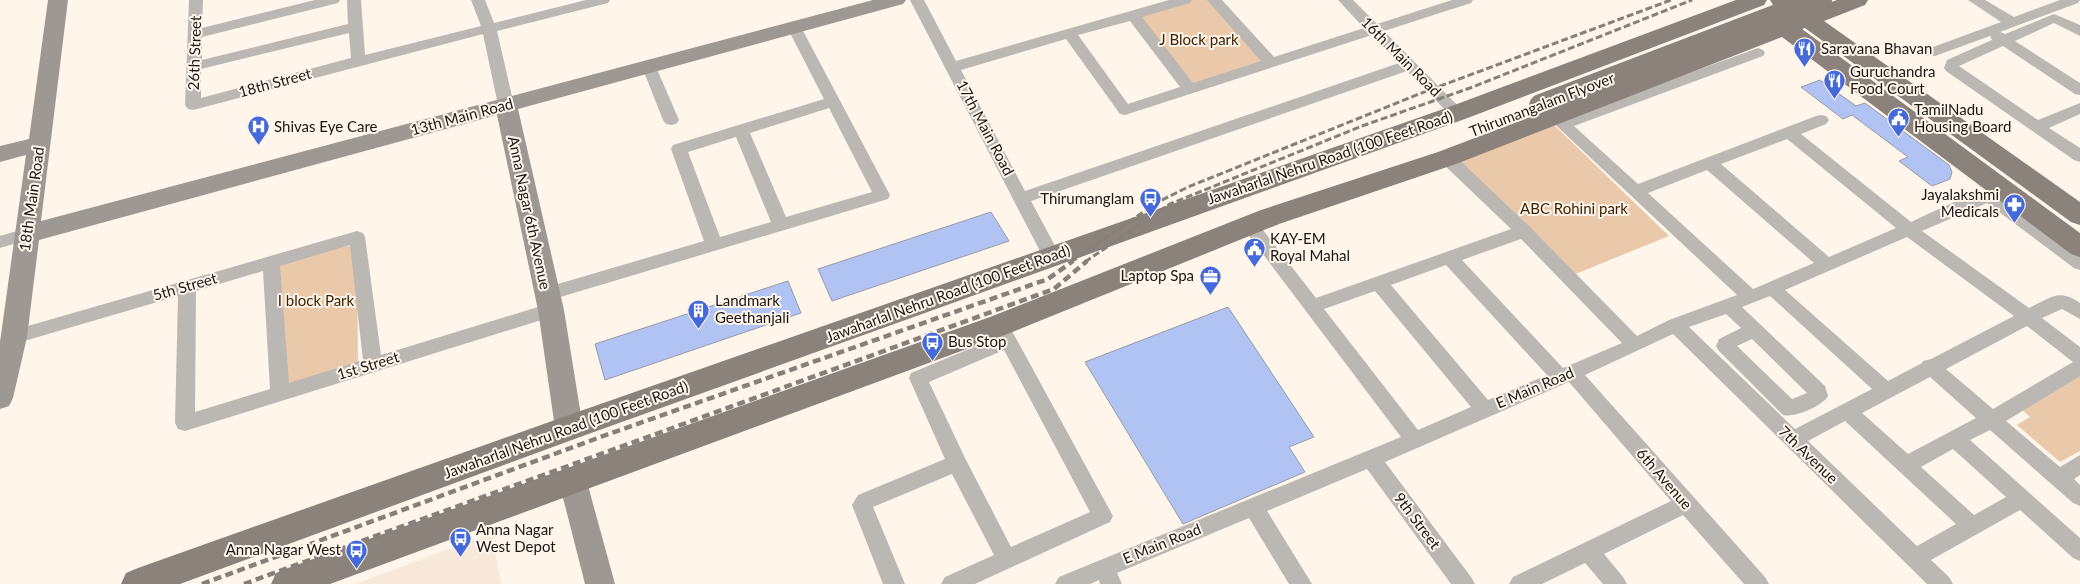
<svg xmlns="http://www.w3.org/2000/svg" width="2080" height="584" viewBox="0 0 2080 584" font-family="Lato,sans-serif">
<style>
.built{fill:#f8e8d9}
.green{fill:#eac9aa}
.building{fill:#b0c3f3;stroke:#969ba5}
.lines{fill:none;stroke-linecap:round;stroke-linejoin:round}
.street{fill:#bbb7b3;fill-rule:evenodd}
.secondary{fill:#9e9892;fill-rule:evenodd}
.primary{fill:#8a827b;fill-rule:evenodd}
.rail-far1{stroke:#87807a;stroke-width:3;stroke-dasharray:7 3;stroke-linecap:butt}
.rail{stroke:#87807a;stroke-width:4.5;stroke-dasharray:8 4.5;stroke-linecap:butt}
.primary-bridge{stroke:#8a827b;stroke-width:24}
.labels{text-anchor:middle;stroke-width:4;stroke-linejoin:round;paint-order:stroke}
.park-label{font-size:15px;fill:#3e2203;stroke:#fff5eb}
.poi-label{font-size:15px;fill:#1a1713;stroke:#fff5eb;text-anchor:start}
.street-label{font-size:15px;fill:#1a1713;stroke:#fff5eb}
</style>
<rect width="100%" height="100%" fill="#fff5eb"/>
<path class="built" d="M492 533 501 584H355Z"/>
<path class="green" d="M1185 0H1214L1271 63 1190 89 1133 15Z
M1552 123 1669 236 1573 275 1458 161Z
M357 244 358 369 280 393 271 261Z
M2080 367V451L2060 462 2017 425 2030 417 2013 401Z"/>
<path class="building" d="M1820 80 1856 106 1865 103 1949 165 1952 172 1950 179 1932 186 1899 161 1908 157 1852 115 1843 119 1801 87Z
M991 212 1009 241 832 301 818 269Z
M788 281 801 313 605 380 595 344Z
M1228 307 1314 437 1289 447 1305 472 1183 524 1085 362Z"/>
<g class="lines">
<path class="street" d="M189 0H203L202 28 315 0H340L338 3 202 37V60L348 24 347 0H361L365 55 481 26 471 0H485L494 23 586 0H610L608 3 497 31 514 105 511 109 506 110 501 109 498 105 483 34 193 110 188 109 185 105ZM349 33 351 58 201 98V69Z
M910 0H924L956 61 1169 0H1192L1190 3 1142 17 1193 83 1261 61 1207 0H1222L1274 57 1364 28 1338 0H1353L1377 24 1452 0H1473L1471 3 1384 31 1465 113 1462 117 1457 118 1452 117 1407 71 1031 201 1061 257 1058 262 1052 263 1046 262 1043 257ZM1130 21 1180 87 1128 104 1078 35ZM1372 35 1399 63 1025 191 961 70 1066 39 1120 114 1125 115Z
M1968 0H1985L2014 17 2060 0H2080L2078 3 2000 32 2005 34 2054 14 2080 25V36L2054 23 2015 41 2080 83V95L2075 94 2003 46 1959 66 2038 120 2080 103V114L2049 128 2080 148V162L2074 160 1946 71 1944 68 1947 60 1992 40 1990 36 1935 56H1925L1923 53 1925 50 2001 22Z
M794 22 799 24 801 27 890 195 888 199 547 301 541 299 538 294 541 289 704 241 671 149 673 145 824 99 787 27 789 24ZM829 108 872 192 786 217 750 133ZM736 137 771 222 720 237 688 152Z
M1758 48 1763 50 1765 53 1763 56 1574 126 1638 184 1816 116 1821 115 1826 116 1829 120 1826 124 1801 134 1911 222C1928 214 1996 181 2010 185L2012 189 2010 193 2001 197 2080 254V270L2074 268 1987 203 1922 231 2029 308C2051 298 2058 288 2080 303V319L2062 309 2042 318 2080 347V376L2006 421 2060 467 2080 455V475L2074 479 2080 485V506L2073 503 1990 430 1970 440 2080 538V561L2073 558 2020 510 1931 560 1949 577 1953 584H1927L1673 334 1585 375 1765 577 1769 584H1744L1683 515 1604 554 1623 577 1627 584H1603L1585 563 1542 584H1509L1513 577 1671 501 1569 382 1385 462 1471 577 1475 584H1451L1367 469 1267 511 1312 584H1289L1249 518 1117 573 1122 584H1100L1099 580 1090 584H1055L1059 577 1401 437 1244 229 1242 225 1244 221 1250 219 1256 221 1316 298 1511 229 1441 162 1439 158 1441 154 1447 152 1453 154 1530 227 1637 336 1669 320 1737 295 1547 117 1550 113 1555 112 1565 118ZM1787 139 1896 228 1829 257 1721 164ZM1707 170 1814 263 1753 289 1648 193ZM1907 237 2014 316 1931 359 1923 361 1922 363 1888 381 1785 290ZM1521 239 1622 343 1563 368 1462 260ZM1446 265 1547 375 1488 400 1391 285ZM1375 291 1471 407 1418 430 1324 309ZM1770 296 1872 389 1795 429 1689 327 1726 314 1741 328 1719 339 1716 346 1719 351 1783 415C1794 418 1823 406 1828 396L1825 386 1742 307ZM2027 326 2073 362 1993 409 1946 369ZM1752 339 1807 393 1792 399 1737 346ZM1930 377 1976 418 1908 454 1862 413ZM1845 421 1956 524 1917 546 1808 441ZM1953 449 2006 497 1974 515 1921 467Z
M649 62 654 64 656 67 679 120 676 124 671 125 666 124 663 120 642 67 644 64Z
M27 228 33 230 35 234 33 238 0 248V236Z
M357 231 363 233 365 237 381 355 551 303 557 305 560 310 557 315 551 317 185 431 178 429 175 423 178 296 14 344 8 342 5 337 8 332 14 330ZM350 245 363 360 289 383 280 266ZM263 271 270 389 195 412 196 291Z
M1000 318 1006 320 1113 516 1110 522 975 584H941L945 577 994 555 952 474 873 507 905 584H883L852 505 858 495 945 459 909 378 911 373 998 337 991 325 994 320ZM1004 350 1090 512 1011 547 965 458 929 382Z"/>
<path class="secondary" d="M48 0H68L41 221 873 0H906L903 4 518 109 564 310 583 428 579 436 569 440 559 436 555 428 538 310 497 115 39 240 27 337 13 398 9 406 0 409V342L26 155 0 162V146L29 139Z
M573 470 583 473 587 482 615 584H585L559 482 563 473Z"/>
<path class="primary" d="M1736 0H1767L1764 5 1465 119 580 437 180 584H121L126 573 138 568 569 415 1449 107Z
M1770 0H1795L1810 10 1837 0H1868L1865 5 1824 21 2080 202V225L2071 222 1805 28 1802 29 2080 233V257L2071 254 1782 37 1456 164 1279 224 1010 333 330 584H271L276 573 288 568 990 317 1261 210 1438 152 1768 26 1763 20 1766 15 1774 13 1787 19 1791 18 1773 5Z"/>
<path class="rail-far1" d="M1071 262 1158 202 1188 187 1419 94 1671 0
M1085 262 1170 204 1362 126 1470 88 1692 0"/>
<path class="rail" d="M202 584 606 435 1048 279 1073 261
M244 584 1054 289 1087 261"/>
<path class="primary-bridge" d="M1541 106 1820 0"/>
</g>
<defs>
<symbol id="restaurant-pin" viewBox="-11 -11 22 30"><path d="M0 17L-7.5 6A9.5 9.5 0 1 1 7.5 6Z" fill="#4469db" stroke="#fff5eb"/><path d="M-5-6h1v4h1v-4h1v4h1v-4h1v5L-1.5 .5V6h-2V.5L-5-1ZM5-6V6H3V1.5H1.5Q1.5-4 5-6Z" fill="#fff"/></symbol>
<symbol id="civic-pin" viewBox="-11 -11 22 30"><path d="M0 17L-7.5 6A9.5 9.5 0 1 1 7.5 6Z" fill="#4469db" stroke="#fff5eb"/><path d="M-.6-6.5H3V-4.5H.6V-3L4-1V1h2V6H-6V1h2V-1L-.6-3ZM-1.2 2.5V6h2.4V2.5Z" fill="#fff"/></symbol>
<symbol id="hospital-pin" viewBox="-11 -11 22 30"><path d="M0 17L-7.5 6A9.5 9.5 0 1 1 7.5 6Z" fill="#4469db" stroke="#fff5eb"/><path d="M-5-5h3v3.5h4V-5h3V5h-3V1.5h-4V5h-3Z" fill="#fff"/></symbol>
<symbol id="bus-pin" viewBox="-11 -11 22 30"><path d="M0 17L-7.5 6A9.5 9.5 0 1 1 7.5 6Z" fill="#4469db" stroke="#fff5eb"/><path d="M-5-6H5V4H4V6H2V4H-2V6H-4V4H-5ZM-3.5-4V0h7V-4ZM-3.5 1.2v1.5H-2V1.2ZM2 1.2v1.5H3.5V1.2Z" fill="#fff"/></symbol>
<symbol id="pharmacy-pin" viewBox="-11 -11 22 30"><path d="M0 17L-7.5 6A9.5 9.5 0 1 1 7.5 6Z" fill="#4469db" stroke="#fff5eb"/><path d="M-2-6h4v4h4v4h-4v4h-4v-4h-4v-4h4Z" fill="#fff"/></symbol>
<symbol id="office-pin" viewBox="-11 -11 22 30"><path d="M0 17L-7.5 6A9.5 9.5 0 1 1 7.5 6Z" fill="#4469db" stroke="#fff5eb"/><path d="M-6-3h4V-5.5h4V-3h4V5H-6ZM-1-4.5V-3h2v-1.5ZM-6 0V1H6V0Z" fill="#fff"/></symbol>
<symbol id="building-pin" viewBox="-11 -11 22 30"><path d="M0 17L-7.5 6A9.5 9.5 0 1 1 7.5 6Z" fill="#4469db" stroke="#fff5eb"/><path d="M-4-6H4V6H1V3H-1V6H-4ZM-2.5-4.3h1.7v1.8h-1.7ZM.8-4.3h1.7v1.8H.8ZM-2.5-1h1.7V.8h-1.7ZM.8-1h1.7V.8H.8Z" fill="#fff"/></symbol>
</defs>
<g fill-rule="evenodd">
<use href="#restaurant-pin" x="1792" y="36" width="25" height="34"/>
<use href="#restaurant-pin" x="1822" y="68" width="25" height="34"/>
<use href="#civic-pin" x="1886" y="106" width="25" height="34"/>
<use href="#hospital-pin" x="246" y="114" width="25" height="34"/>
<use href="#bus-pin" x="1138" y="186" width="25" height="34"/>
<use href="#pharmacy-pin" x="2002" y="192" width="25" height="34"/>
<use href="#civic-pin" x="1242" y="236" width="25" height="34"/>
<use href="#office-pin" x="1198" y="264" width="25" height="34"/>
<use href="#building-pin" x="686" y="298" width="25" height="34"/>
<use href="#bus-pin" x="920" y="330" width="25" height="34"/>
<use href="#bus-pin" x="448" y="526" width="25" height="34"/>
<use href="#bus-pin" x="344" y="538" width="25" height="34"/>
</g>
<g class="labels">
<g class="park-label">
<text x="1199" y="45">J Block park</text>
<text x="1574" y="214">ABC Rohini park</text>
<text x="316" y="306">I block Park</text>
</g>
<g class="poi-label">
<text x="1821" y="54">Saravana Bhavan</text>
<text x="1850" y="77">Guruchandra<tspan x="1850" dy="17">Food Court</tspan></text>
<text x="1914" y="115">TamilNadu<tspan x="1914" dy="17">Housing Board</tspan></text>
<text x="274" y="132">Shivas Eye Care</text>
<text x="1999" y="200" text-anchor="end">Jayalakshmi<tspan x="1999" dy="17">Medicals</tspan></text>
<text x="1134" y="204" text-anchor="end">Thirumanglam</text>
<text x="1270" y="244">KAY-EM<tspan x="1270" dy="17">Royal Mahal</tspan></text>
<text x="1194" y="281" text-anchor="end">Laptop Spa</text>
<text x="715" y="306">Landmark<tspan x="715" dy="17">Geethanjali</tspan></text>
<text x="948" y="347">Bus Stop</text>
<text x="476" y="535">Anna Nagar<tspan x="476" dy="17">West Depot</tspan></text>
<text x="341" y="555" text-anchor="end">Anna Nagar West</text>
</g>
<g class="street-label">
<text transform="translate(195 53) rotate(-88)" y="5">26th Street</text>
<text transform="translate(1401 57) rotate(45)" y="5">16th Main Road</text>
<text transform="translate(275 83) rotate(-15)" y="5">18th Street</text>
<text transform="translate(1542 105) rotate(-21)" y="5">Thirumangalam Flyover</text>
<text transform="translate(462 117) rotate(-15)" y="5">13th Main Road</text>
<text transform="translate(985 128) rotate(62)" y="5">17th Main Road</text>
<text transform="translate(1330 158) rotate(-19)" y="5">Jawaharlal Nehru Road (100 Feet Road)</text>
<text transform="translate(32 199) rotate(-82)" y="5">18th Main Road</text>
<text transform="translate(529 213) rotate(78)" y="5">Anna Nagar 6th Avenue</text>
<text transform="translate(185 287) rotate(-16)" y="5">5th Street</text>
<text transform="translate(948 294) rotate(-20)" y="5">Jawaharlal Nehru Road (100 Feet Road)</text>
<text transform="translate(368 366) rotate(-17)" y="5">1st Street</text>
<text transform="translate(1535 388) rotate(-23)" y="5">E Main Road</text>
<text transform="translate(566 430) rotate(-20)" y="5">Jawaharlal Nehru Road (100 Feet Road)</text>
<text transform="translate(1808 455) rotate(44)" y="5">7th Avenue</text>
<text transform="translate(1664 479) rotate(49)" y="5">6th Avenue</text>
<text transform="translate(1417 521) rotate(53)" y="5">9th Street</text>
<text transform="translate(1162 544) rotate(-22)" y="5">E Main Road</text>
</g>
</g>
</svg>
